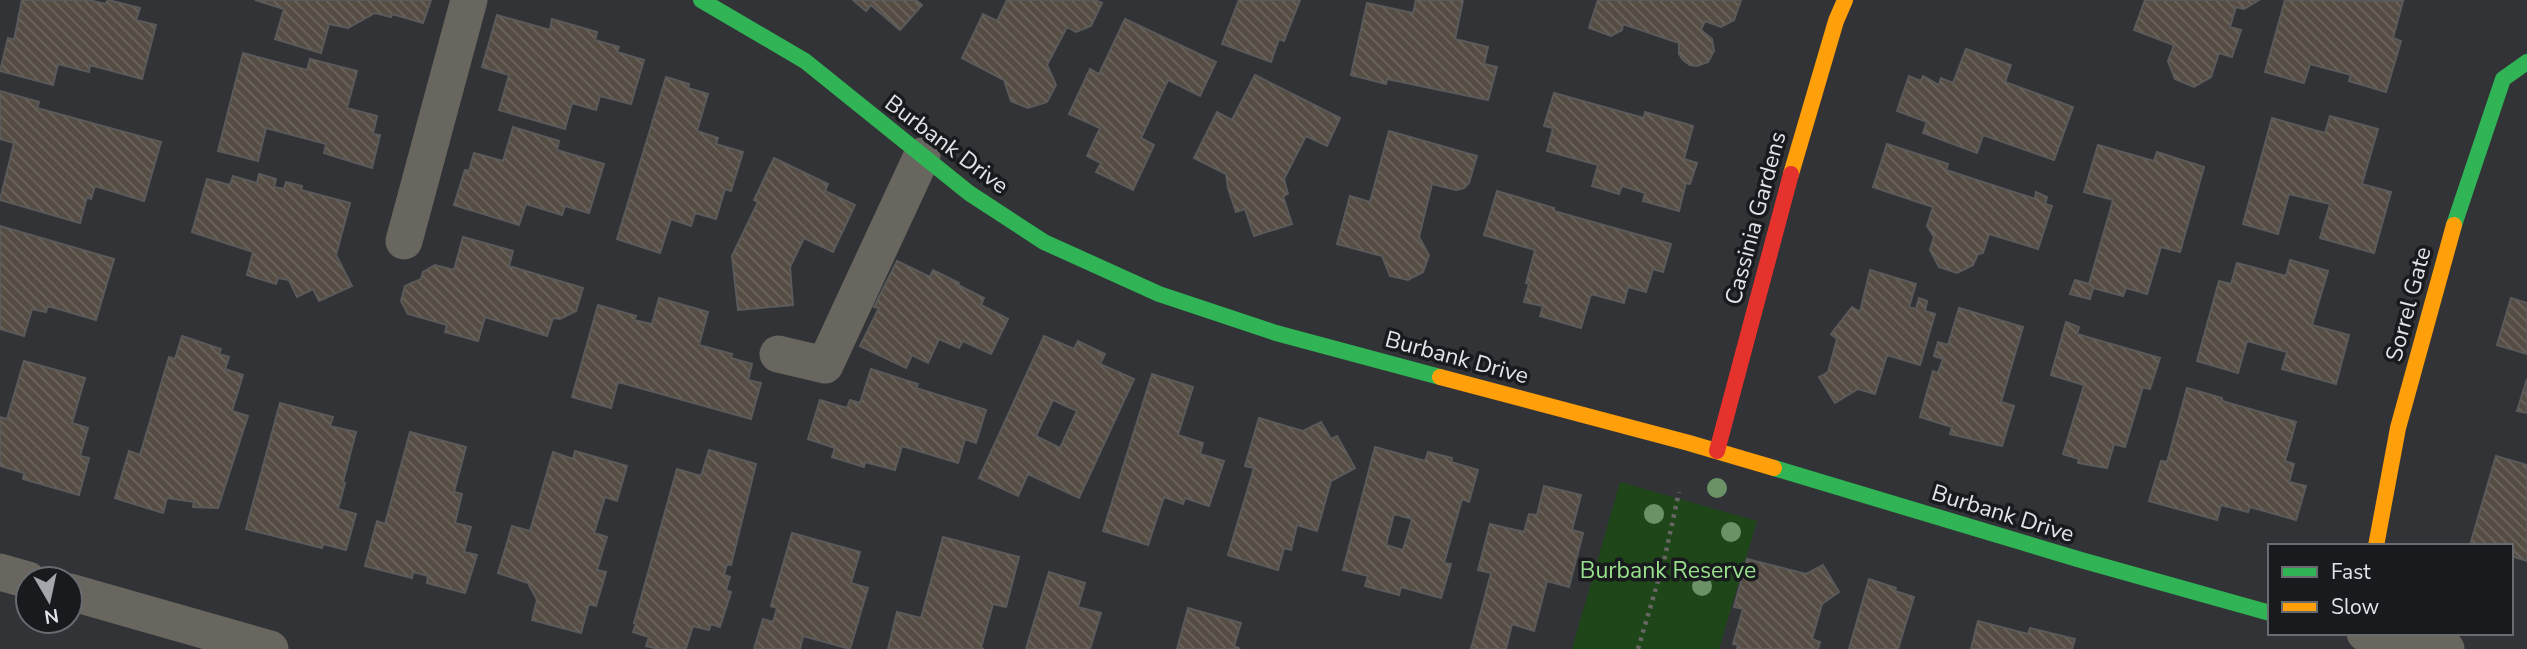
<svg xmlns="http://www.w3.org/2000/svg" width="2527" height="649" viewBox="0 0 2527 649" font-family="'Nunito Sans',sans-serif">
<style>
.park{fill:#1f4619}
.building{fill:url(#building-back-hatch);stroke:#5b5a5a;stroke-width:2;fill-rule:evenodd}
.lines{fill:none;stroke-linecap:round;stroke-linejoin:round}
.path{stroke:#676662;stroke-width:4.5;stroke-dasharray:3.5 5;stroke-linecap:butt}
.street{stroke:#68665f;stroke-width:37}
.fast{stroke:#30b455;stroke-width:16}
.slow{stroke:#ff9f0a;stroke-width:16}
.jam{stroke:#e5322d;stroke-width:16}
.tree{fill:#6a9266}
.labels{text-anchor:middle;stroke-width:7;stroke-linejoin:round;paint-order:stroke}
.street-label{font-size:23px;fill:#e1e4e9;stroke:#181a1d}
.park-label{font-size:23px;fill:#99e08d;stroke:#181a1d}
</style>
<defs>
<pattern id="building-back-hatch" width="6" height="6" patternUnits="userSpaceOnUse" patternTransform="scale(1.75)"><rect width="6" height="6" fill="#554c43"/><path d="M-1 5l2 2M0 0l6 6M5-1l2 2" fill="none" stroke="#6d665e"/></pattern>
</defs>
<rect width="100%" height="100%" fill="#313337"/>
<path class="park" d="M1620 482 1757 521 1719 649H1572Z"/>
<path class="building" d="M22 0H89L105 4 108 0 140 8 136 20 156 25 142 79 90 65 89 72 58 64 53 85 0 71 8 38 14 40Z
M255 0H431L423 23 392 14 391 17 375 13 348 28 329 24 321 53 275 39 284 9Z
M853 0H916L922 5 900 30 871 5 866 11Z
M1007 0H1095L1102 3 1091 26 1076 32 1067 27 1047 65 1056 85 1047 102 1028 108 1011 101 1004 80 962 58 983 14 997 21Z
M1239 0H1300L1284 41 1279 39 1271 62 1222 44Z
M1416 0H1463L1455 39 1488 47 1484 64 1497 67 1488 100 1387 79 1386 84 1351 75 1367 3 1413 13Z
M1598 0H1741L1734 20 1721 27 1705 21 1701 30 1712 39 1714 51 1708 62 1697 66 1690 65 1683 60 1679 54V43L1623 24 1622 30 1611 36 1589 28Z
M2145 0H2259L2244 9 2236 7 2230 27 2241 30 2232 57 2219 53 2211 77 2194 87 2175 79 2168 61 2174 45 2134 30Z
M2285 0 2403 1 2393 38 2401 41 2386 92 2349 81 2351 75 2310 64 2304 83 2265 72Z
M497 15 550 30 552 19 597 32 595 40 619 47 617 52 644 60 631 104 600 96 596 110 572 103 565 129 499 110 509 75 482 67Z
M1125 19 1216 62 1200 96 1168 80 1141 138 1154 145 1133 190 1096 172 1101 163 1087 156 1100 128 1069 114 1090 69 1099 74Z
M1966 49 2011 65 2005 82 2073 107 2054 160 1983 135 1977 153 1923 133 1927 122 1897 111 1909 76 1921 81 1923 76 1939 85 1941 78 1953 83Z
M243 53 307 70 310 59 357 71 347 108 377 116 373 134 380 135 372 168 324 153 326 144 266 128 258 161 218 151Z
M1255 75 1340 118 1327 146 1306 136 1284 179 1288 194 1283 196 1292 224 1254 236 1245 209 1236 212 1228 188 1226 174 1194 158 1217 112 1232 120Z
M666 77 689 84 688 88 708 94 697 131 718 138 716 144 743 152 731 191 725 189 716 219 695 213 691 226 671 219 660 253 617 239Z
M0 91 39 102 37 108 161 142 144 201 95 186 91 199 87 197 80 223 0 200 14 143 0 139Z
M1554 93 1644 118 1645 112 1693 126 1684 159 1697 163 1690 184 1686 183 1679 211 1643 201 1645 193 1622 186 1619 194 1592 186 1598 165 1547 151 1553 128 1544 126Z
M2330 116 2378 129 2362 184 2391 192 2374 253 2320 238 2330 204 2289 194 2278 234 2243 224 2272 118 2325 133Z
M513 127 559 141 557 150 604 164 589 213 565 206 562 215 526 204 519 225 454 205 465 170 469 171 474 153 503 161Z
M1389 131 1477 156 1469 183 1464 188 1456 190 1432 184 1419 237 1429 255 1423 272 1408 280 1390 276 1382 256 1337 244 1350 196 1370 202Z
M1887 144 1948 164 1946 170 2035 199 2036 192 2047 197 2045 204 2052 206 2038 249 1989 234 1983 253 1978 254 1973 265 1957 273 1939 267 1930 250 1934 237 1927 226 1933 207 1873 187Z
M2098 145 2154 161 2157 152 2204 167 2180 252 2161 247 2147 294 2126 288 2123 296 2093 288 2090 299 2070 294 2075 280 2089 284 2113 200 2084 192Z
M774 158 828 184 825 191 855 205 833 252 804 238 790 267 793 305 738 310 732 256 758 202 754 200Z
M259 174 276 179 274 187 284 189 286 182 302 186 301 190 350 203 336 255 352 286 319 301 313 289 297 297 289 280 278 278 276 284 247 275 253 252 192 232 207 179 230 185 233 176 257 183Z
M1497 191 1554 208V211L1671 244 1663 272 1653 269 1646 292 1628 287 1624 303 1591 294 1581 328 1540 316 1543 306 1524 302 1529 284 1526 283 1535 250 1484 235Z
M0 226 114 259 96 320 48 306 46 312 32 309 24 336 0 329Z
M463 237 513 251 509 266 583 288 576 311 560 319 553 318 547 336 485 317 478 341 445 332 447 325 408 314 401 301 405 286 421 279 423 272 435 265 454 270Z
M2290 260 2328 271 2312 325 2349 335 2336 384 2282 369 2287 352 2247 341 2238 373 2197 361 2219 281 2231 284 2237 263 2286 276Z
M897 261 930 277 933 270 959 283 958 285 984 298 981 305 1008 319 991 354 963 341 959 348 939 339 928 363 912 355 906 368 860 346 879 308 874 307Z
M1870 270 1916 284 1909 307 1916 309 1919 298 1927 301 1925 311 1935 314 1920 365 1887 355 1875 394 1858 389 1835 403 1819 377 1828 372 1837 339 1831 334 1852 307 1860 312Z
M659 298 708 312 699 345 732 354 731 358 752 364 748 380 761 383 751 419 618 382 611 408 572 397 598 305 636 316 634 320 652 324Z
M2511 298 2527 303V354L2497 345Z
M1959 308 2023 327 2001 402 2014 406 2002 446 1950 434 1952 427 1920 417 1933 371 1938 373 1943 359 1934 356 1938 342 1948 345Z
M2066 322 2079 327 2077 334 2160 358 2150 389 2143 387 2125 447 2114 444 2107 468 2078 463 2079 459 2063 454 2084 385 2051 375Z
M182 336 221 349 219 354 229 357 225 369 243 375 232 411 248 416 218 508 193 507 194 502 167 498 163 513 115 498 129 451 140 455 169 357 175 359Z
M1044 336 1074 349 1078 341 1105 354 1100 364 1134 379 1079 498 1028 474 1018 496 979 478ZM1053 400 1077 411 1060 448 1036 436Z
M24 361 85 378 72 423 88 428 80 456 89 458 79 495 23 479 24 473 0 466V417L7 419Z
M871 369 918 384 916 388 986 410 976 443 965 439 958 463 902 446 895 470 865 462 864 467 832 457 835 448 808 439 820 400 847 408 850 400 860 403Z
M1152 374 1193 387 1178 435 1203 443 1200 454 1224 461 1209 506 1185 498 1183 504 1164 497 1148 545 1103 531Z
M2527 379V413L2517 411Z
M2187 388 2222 398V401L2296 422 2285 461 2294 464 2289 482 2306 486 2296 520 2250 507 2248 512 2221 505 2217 520 2149 501 2161 461 2167 462Z
M280 403 333 417 330 426 356 432 343 482 345 483 338 509 356 514 346 550 323 544 322 548 246 529Z
M1259 418 1303 431 1321 422 1331 439 1337 436 1355 468 1331 481 1317 531 1297 525 1291 550 1284 548 1278 570 1228 555 1254 468 1245 466Z
M410 432 466 447 454 492 462 494 455 523 471 527 464 552 477 555 465 593 427 583 428 576 413 572 412 578 365 566 377 521 385 524Z
M1375 447 1425 461 1428 452 1452 458 1451 462 1478 470 1469 502 1462 499 1444 563 1451 564 1441 598 1401 587 1399 595 1365 586 1368 576 1343 570ZM1394 514 1412 519 1403 550 1386 545Z
M709 450 756 464 731 565 727 564 724 575 730 577 726 590 731 592 720 627 711 624 709 630 693 626 686 648 659 649 646 646 649 637 633 632 636 624 634 623 677 469 701 476Z
M575 451 627 466 617 501 605 497 594 533 607 537 597 570 606 572 596 606 589 604 581 633 532 620 537 600 528 583 498 573 512 526 530 531 553 452 573 459Z
M2496 456 2527 465V561L2511 556V546L2470 545Z
M1544 486 1581 495 1572 530 1583 533 1569 587 1547 581 1534 631 1512 624 1506 649H1471L1491 573 1478 570 1490 524 1524 532 1529 514 1537 515Z
M792 533 860 552 851 583 868 588 850 649 803 636 800 649H754L763 619 773 622 777 608 771 606Z
M943 537 1019 557 1006 607 993 604 981 648 984 649H888L897 612 921 618Z
M1747 559 1806 574 1823 565 1839 592 1822 604 1812 639 1820 642 1818 649H1737L1738 645 1733 644 1743 609 1734 607Z
M1049 572 1085 583 1078 607 1101 613 1090 649H1026Z
M1869 579 1896 588 1895 591 1914 597 1898 649H1849Z
M1188 608 1241 623 1234 646 1240 649H1177Z
M1978 621 2028 634 2030 628 2075 639 2072 649H1971Z"/>
<g class="lines">
<path class="path" d="M1638 649 1664 561 1679 492"/>
<path class="street" d="M404 241 469 0
M778 354 825 365 922 156
M0 572 28 580
M70 592 270 649
M2365 633 2446 649"/>
<path class="fast" d="M701 0 805 61 969 193 1044 242 1159 294 1276 333 1440 377
M2454 225 2503 79 2527 62
M1774 468 2081 560 2270 613"/>
<path class="slow" d="M1791 174 1836 21 1845 0
M1440 377 1689 443 1774 468
M2376 546 2398 428 2454 225"/>
<path class="jam" d="M1717 451 1791 174"/>
</g>
<g class="tree">
<circle cx="1717" cy="488" r="10"/>
<circle cx="1654" cy="514" r="10"/>
<circle cx="1731" cy="532" r="10"/>
<circle cx="1702" cy="586" r="10"/>
</g>
<g class="labels">
<g class="street-label">
<text transform="translate(947 144) rotate(37)" y="8">Burbank Drive</text>
<text transform="translate(1755 218) rotate(-75)" y="8">Cassinia Gardens</text>
<text transform="translate(2408 304) rotate(-75)" y="8">Sorrel Gate</text>
<text transform="translate(1457 357) rotate(15)" y="8">Burbank Drive</text>
<text transform="translate(2003 513) rotate(17)" y="8">Burbank Drive</text>
</g>
<g class="park-label">
<text x="1668" y="578">Burbank Reserve</text>
</g>
</g>
<rect x="2268" y="544" width="245" height="91" fill="#181a1d" stroke="#686b6f" stroke-width="2"/>
<rect x="2282" y="567" width="35" height="10" fill="#30b455" stroke="#686b6f" stroke-width="2"/>
<text x="2331" y="579" font-size="21" fill="#e1e4e9">Fast</text>
<rect x="2282" y="602" width="35" height="10" fill="#ff9f0a" stroke="#686b6f" stroke-width="2"/>
<text x="2331" y="614" font-size="21" fill="#e1e4e9">Slow</text>
<g transform="translate(49 600) rotate(171)"><circle r="33" fill="#181a1d" stroke="#686b6f" stroke-width="2"/>
<path d="M0-5L12 26L0 18L-12 26Z" fill="#a3a6ab"/>
<text y="-10" font-size="19" font-weight="bold" text-anchor="middle" fill="#e1e4e9">N</text>
</g>
</svg>
